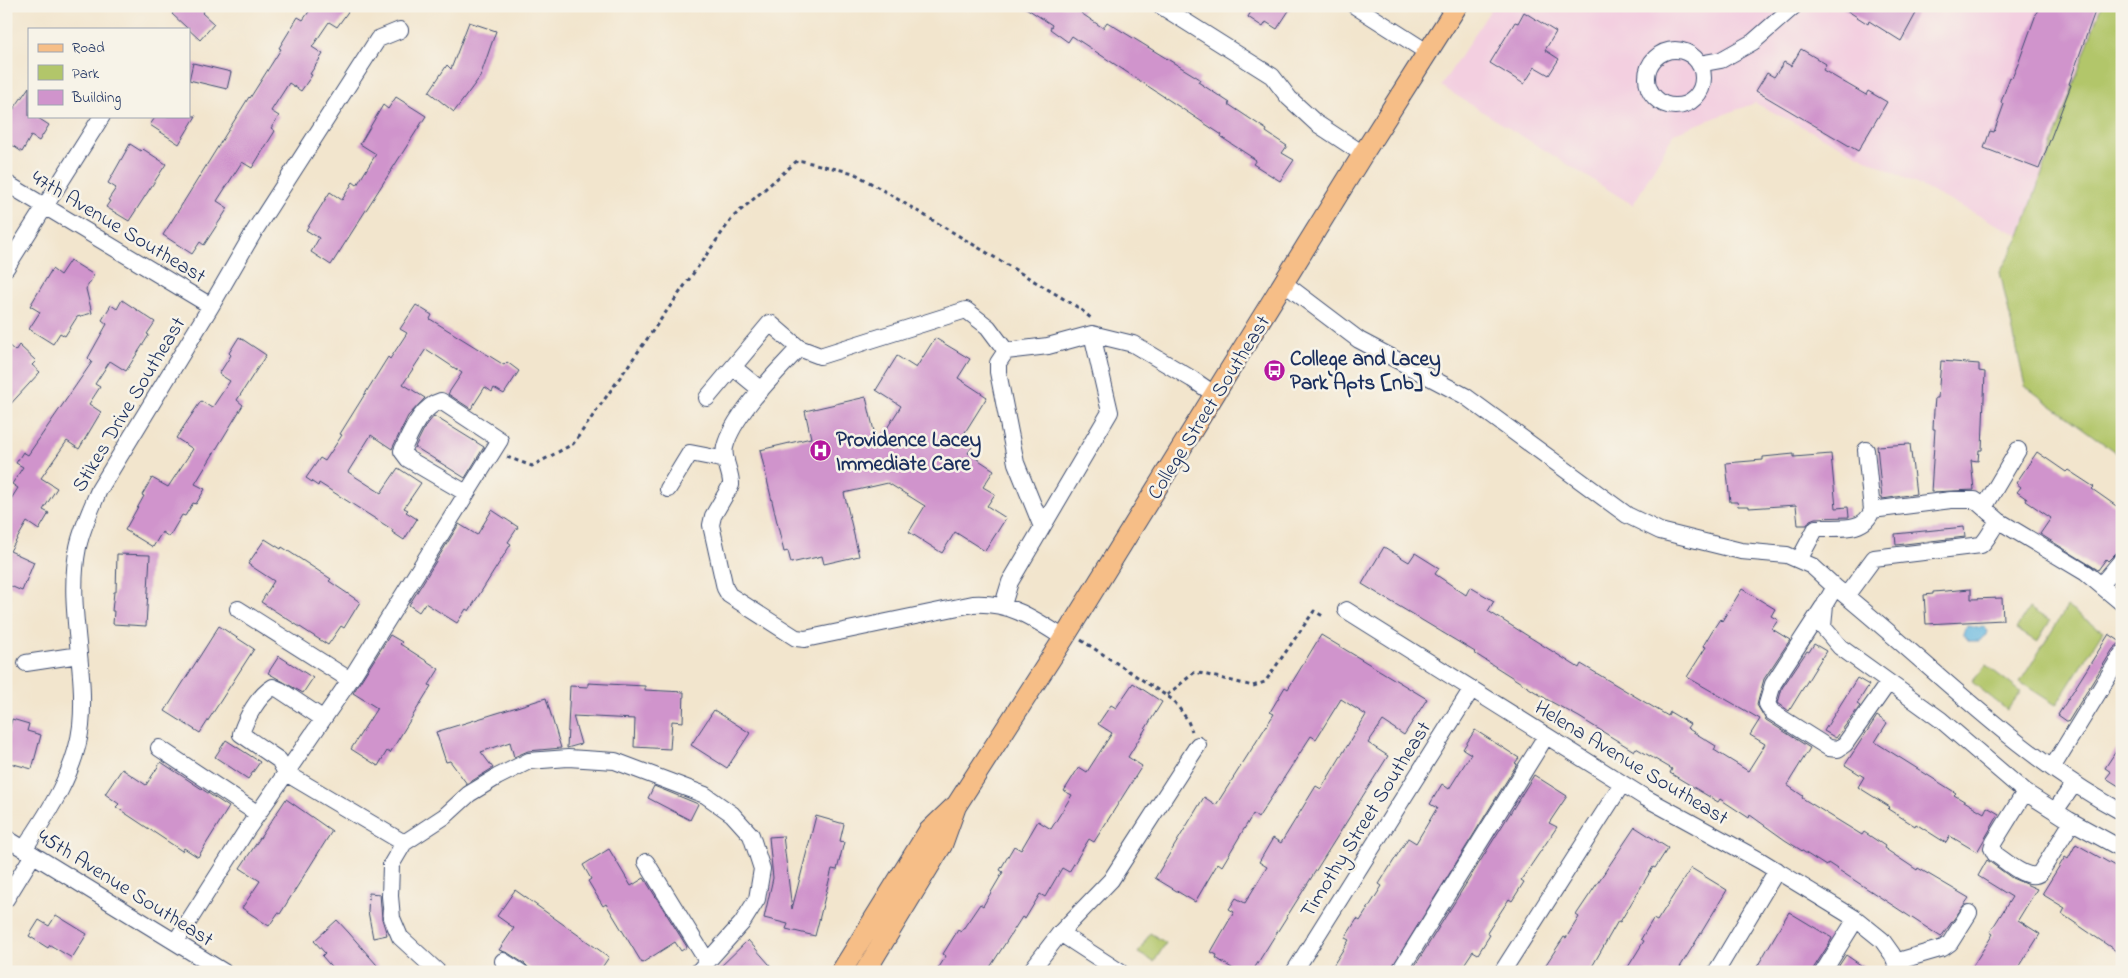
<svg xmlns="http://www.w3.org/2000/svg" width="2128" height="978" viewBox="0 0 2128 978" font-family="'Indie Flower',sans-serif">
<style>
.built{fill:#f3cfe0}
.green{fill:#b2c66a;stroke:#667a64}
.water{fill:#65b7e0;stroke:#40739f}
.building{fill:#d094cc}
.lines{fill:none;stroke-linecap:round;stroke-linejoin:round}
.minor-casing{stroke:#3b4a6f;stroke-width:18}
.major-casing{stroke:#3b4a6f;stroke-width:22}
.path{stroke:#3b4a6f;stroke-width:3;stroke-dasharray:4 4;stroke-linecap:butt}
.minor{stroke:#fff;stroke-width:16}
.major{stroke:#f6be87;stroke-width:20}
.labels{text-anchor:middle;stroke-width:5;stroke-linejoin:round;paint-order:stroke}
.street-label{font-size:21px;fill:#1b2f5e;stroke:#f7f3e8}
.poi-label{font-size:21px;font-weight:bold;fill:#1b2f5e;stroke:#f7f3e8;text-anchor:start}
</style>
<rect width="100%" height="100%" fill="#f7f3e8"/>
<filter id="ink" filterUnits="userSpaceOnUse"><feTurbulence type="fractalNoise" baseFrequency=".02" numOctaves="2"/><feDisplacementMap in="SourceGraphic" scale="10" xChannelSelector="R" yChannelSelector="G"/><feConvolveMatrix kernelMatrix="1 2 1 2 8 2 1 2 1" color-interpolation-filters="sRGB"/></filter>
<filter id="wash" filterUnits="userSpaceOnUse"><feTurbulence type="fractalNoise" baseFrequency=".0096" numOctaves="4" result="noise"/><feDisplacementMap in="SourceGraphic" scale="20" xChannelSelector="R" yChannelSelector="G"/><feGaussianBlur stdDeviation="1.12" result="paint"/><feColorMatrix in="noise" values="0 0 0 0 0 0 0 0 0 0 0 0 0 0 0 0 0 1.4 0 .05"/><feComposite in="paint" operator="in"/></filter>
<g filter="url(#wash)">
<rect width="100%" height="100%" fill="#f2e5cd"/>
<path class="built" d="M1493 6H2101L2020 236 1755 103 1674 133 1633 205 1441 86Z"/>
<path class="green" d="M2101 6H2122V457L2025 386 2000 272 2020 236Z
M2067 607 2103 631 2056 705 2020 682Z
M2029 608 2050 621 2037 642 2016 629Z
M1986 665 2021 692 2007 710 1972 682Z
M1150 933 1166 943 1154 962 1138 953Z"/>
<path class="water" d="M1968 626 1977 628 1983 626 1988 631 1987 635 1979 641H1969L1963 634 1965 628Z"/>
<g id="blocks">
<path class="building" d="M179 6H208L202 13 214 24 200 40 172 14Z
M313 6H352L337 27 329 22 312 47 323 54 310 74 312 75 301 91 289 83 271 111 279 116 271 128 275 131 252 168 242 162 217 201 228 208 204 245 200 242 192 254 163 235 249 97 250 98 281 49 279 48 298 17 303 20Z
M1023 6H1086L1081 13 1103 28 1107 22 1200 79 1198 82 1230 103 1228 104 1267 130 1266 132 1287 146 1282 153 1294 160 1280 181 1253 164 1256 160 1221 137 1222 135 1072 36 1068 42 1050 29 1052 25Z
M1254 6H1292L1277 29 1266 22 1263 27 1248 17Z
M1840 6H1920L1901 41 1869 21 1868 24Z
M2039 6H2097L2069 84 2071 85 2039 169 1984 148 1990 131 1994 132 2004 104 2001 102 2010 77 2012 78 2018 64Z
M1524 12 1556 32 1545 50 1559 59 1549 75 1535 67 1524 84 1490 63 1515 22 1518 23Z
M469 22 496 31 480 77 454 112 429 92 447 65 451 69Z
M1801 49 1826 64 1823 70 1866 95 1868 91 1887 102 1858 151 1756 91 1767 73 1774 77 1784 62 1791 66Z
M193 63 231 72 227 89 189 80Z
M29 87V116H35L49 125 39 141 31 136 22 152 6 141V120Z
M396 97 426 116 331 265 311 252 319 238 306 230 330 192 342 200 353 182 357 185 376 154 360 144 383 105 388 109Z
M156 116H196L179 144 150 125Z
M130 144 141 151 143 149 166 164 129 221 106 207 110 201 108 200 116 188 108 183Z
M70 260 94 275 86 289 92 313 77 317 65 336 60 333 53 344 29 329 40 312 30 306 52 269 60 275Z
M122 300 155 322 147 334 149 335 126 371 110 361 95 384 100 387 89 404 101 412 79 449 67 441 41 478 57 488 43 510 49 513 39 530 27 522 10 551 34 562 22 591 6 584V507L18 488 12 484 23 467 16 463 23 452 28 455 92 362 88 358 107 324 102 320 111 305 117 309Z
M416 305 432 315 430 319 504 365 507 362 519 371 504 394 494 388 492 392 485 387 471 409 448 394 462 373 426 349 403 384 425 398 408 416 392 449 371 435 348 472 381 493 398 468 421 483 404 508 408 510 406 512 417 519 404 540 392 532 393 530 319 483 318 486 306 478 320 458 325 461 342 435 340 434 388 357 390 359 407 333 400 329Z
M239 337 266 355 237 400 243 405 195 484 205 489 196 504 193 503 185 516 182 515 169 537 162 532 153 547 125 530 144 496 142 495 152 478 168 487 193 449 176 438 201 401 212 408 230 381 219 374 231 355 229 353Z
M935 338 970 359 958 378 987 397 962 437 974 444 968 453 994 470 983 487 995 494 987 506 1006 518 985 551 955 532 942 553 909 532 925 506 888 483 844 493 859 556 824 564 822 556 791 563 788 551 784 552 760 450 811 438 805 411 866 397 877 444 901 406 876 390 897 356 916 368Z
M6 343 15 351 19 345 36 361 32 365 40 372 6 409Z
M1941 361 1979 364V371L1985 372 1982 450H1979L1978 461 1971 460 1974 490 1931 492 1935 429H1933L1934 410 1935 398H1938Z
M434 416 484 447 465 478 415 447 425 427Z
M1910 444 1916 494 1882 499 1877 446Z
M2037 452 2066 472 2068 470 2094 487 2092 489 2122 510V547L2108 561 2106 559 2098 570 2040 534 2051 518 2026 501 2027 499 2017 492 2021 487 2016 483Z
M1794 454V457L1831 454 1836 508 1848 507 1849 517 1815 518 1810 520 1807 525H1798L1796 505 1749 508V506H1738L1737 502H1730L1726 463 1763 460V457Z
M492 510 518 527 508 542 511 544 469 611 466 609 457 623 425 603 419 612 409 605 459 524 477 535Z
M1964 527 1965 537 1896 545 1895 534Z
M265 539 281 549 282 547 331 579 329 581 360 602 344 628 341 626 328 645 261 602 274 581 248 564Z
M1384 547 1409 562 1415 553 1439 568 1435 574 1466 595 1470 587 1494 601 1488 611 1579 668 1581 664 1668 716 1670 712 1690 724 1687 728 1716 746 1714 750 1748 771 1765 744 1750 735 1760 719 1687 677 1706 647 1703 646 1712 631 1720 619 1722 621 1742 589 1775 609 1771 616 1778 620 1772 629 1790 640 1764 679 1757 705 1766 720 1810 748 1787 785 1803 796 1802 798 1836 819 1862 835 1864 832 1885 846 1884 848 1917 870 1918 868 1969 898 1941 937 1828 863 1826 866 1785 840 1750 815 1749 818 1720 799 1718 802 1670 773 1672 769 1636 748 1634 751 1579 717 1548 700 1474 653 1475 652 1362 584Z
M117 554 150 555 146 626 113 624 114 611H112L114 592H116Z
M1971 589V599L2002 598 2003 620 1926 624 1924 595 1933 594V592Z
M219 626 254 649 200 733 165 711Z
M2109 634 2121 642 2113 649 2068 722 2058 715Z
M390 635 402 642 400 644 439 669 429 685 431 686 390 753 387 751 378 766 351 749 377 708 353 693Z
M1321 635 1427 699 1404 735 1383 721 1368 743 1388 756 1252 972H1238L1216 958 1217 955 1211 952 1234 912 1229 909 1236 898 1245 903 1267 867 1259 862 1273 838 1281 843 1316 786 1321 789 1366 715 1341 699 1316 739 1311 736 1258 818 1253 814 1222 866 1218 863 1195 902 1155 878 1204 797 1216 805 1274 714 1270 712 1285 687 1288 689Z
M1814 644 1826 651 1789 711 1778 703 1782 688 1807 651 1809 652Z
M279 656 313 678 303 693 268 673Z
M1857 678 1869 685 1857 704 1860 706 1836 738 1824 731Z
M588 683 645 686V690L684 692 683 722 672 721 670 749 634 747 635 719 573 716 581 744 567 748 570 686 588 687Z
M1133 683 1162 702 1128 757 1142 766 1094 842 1089 839 1069 872 1062 868 1045 897 1040 894 1025 919 1022 917 987 972H936L946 956 943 954 958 930 961 932 980 904 983 906 1003 872 1000 870 1014 846 1021 850 1038 821 1051 829 1072 795 1064 791 1079 767 1087 772 1112 733 1098 724 1111 705 1116 708Z
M546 698 561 748 528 751 514 757 510 742 481 752 493 768 467 784 450 761 446 762 436 732Z
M714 710 750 733 727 768 691 745Z
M1877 716 1887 723 1875 742 1956 793 1954 795 1984 813 1987 807 1999 814 1977 852 1950 836 1946 843 1916 824 1915 826 1888 809 1890 807 1858 787 1864 777 1845 765Z
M12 719 29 724 27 731 41 735 32 769 6 762V742Z
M1475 730 1519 758 1515 763 1517 764 1389 972H1329L1349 940 1345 938 1357 919 1360 921 1382 886 1379 884 1408 838 1416 843 1437 808 1430 804 1442 784 1449 789 1471 754 1463 749Z
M226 740 260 762 248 779 215 757Z
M2122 742V788L2106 778 2111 772 2105 768Z
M161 762 229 807 198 857 184 848 182 851 116 807 119 804 105 794 122 769 146 785Z
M1534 775 1567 796 1549 823 1557 827 1521 880 1524 882 1512 901 1509 899 1487 933 1490 935 1478 954 1473 951 1459 972H1411Z
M654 786 698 804 690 820 648 798Z
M286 799 332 831 280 914 278 913 269 926 242 908 260 881 240 868Z
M816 816 844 824 840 841 844 842 837 870 832 869 815 936 786 929 788 924 764 918 773 878 769 837 783 836 792 909Z
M1635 827 1668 848 1655 868 1653 867 1620 922 1618 921 1589 972H1541L1560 943 1564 937 1566 938 1579 917 1576 915Z
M2076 844 2122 870V955L2062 914 2065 908 2042 894 2065 857 2068 859Z
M609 849 631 886 644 878 687 947 681 951 675 942 642 963 606 904 603 906 588 881 591 879 583 865Z
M1987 860 2012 878 2037 889 2018 920 2040 934 2016 972H1969L1993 934 1990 932 2012 897 1978 876Z
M1691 868 1727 890 1698 938 1677 972H1625L1644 941 1641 939 1653 919 1657 921Z
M515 890 609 957 599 972H533L525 964 508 953 499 950 514 928 497 916Z
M369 893 380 894 382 919 387 935 373 938 368 911Z
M1789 912 1832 938 1829 944 1811 972H1754Z
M56 915 87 934 72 958 50 945 48 948 29 936 39 920 49 926Z
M337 920 349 933 383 972H336L322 956 325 953 314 941Z
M748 940 776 972H715Z
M1846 955 1871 972H1839L1836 970Z"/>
</g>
</g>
<g filter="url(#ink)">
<use href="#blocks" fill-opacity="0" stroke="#3b4a6f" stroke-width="1"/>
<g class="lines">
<defs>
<path id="minor" d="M1161 6 1272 76 1289 98 1316 123 1363 154
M1355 6 1427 52
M1647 78a28 28 0 1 1 56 0a28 28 0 1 1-56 0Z
M1699 64 1721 60 1753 42 1794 6
M6 183 211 306
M6 268 102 116
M1285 284 1359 340 1465 396 1627 515 1660 531 1741 551 1787 555 1812 566 1835 587 1825 604 1823 627 1840 647 1941 720 2025 792 2069 820 2122 849
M1092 334 1133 344 1192 379 1214 394
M799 348 820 356 966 310 988 327 1006 351
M733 367 761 390
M707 398 770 323 799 348C776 373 733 415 725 447 722 459 732 473 731 485L713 516 711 525 725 588 729 595 796 638 805 639 973 604C1011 602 1034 619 1064 638
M1866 450 1872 510
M668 489 690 453 726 460
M1985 506 2018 450
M1799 560 1816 528C1837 527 1865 533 1872 510L1951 500H1975L1999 521 2086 573 2122 603
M2101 585 2122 560
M1835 587C1930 663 2014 754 2122 812
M1846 596 1874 558 1981 545C1989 538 1991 529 1999 521
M1003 605 1010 582 1110 412 1092 334 1048 346 1006 351 998 363V372L1016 463 1042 527
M1823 607 1773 684 1767 704 1772 712 1829 748 1838 749 1845 744 1888 683
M238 609 350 680
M1346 610 1644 797 1761 861 1856 919 1882 940 1892 954 1900 972
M26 663 79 655
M322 718 280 690 273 687C258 696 246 718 241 734L279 760 286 773 404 843
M159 748 258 814
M2052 768 2122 654
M2025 792 1994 842 1992 848 1995 854C2006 861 2027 882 2040 873L2072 822
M2055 811 2074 784
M6 838 224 972
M24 849C49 812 76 771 81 726 87 666 66 607 78 547 82 528 91 509 99 490L211 306 255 230 378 39 400 30
M646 862 707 961
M6 899 33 855
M1060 933 1120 972
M176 941 246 831 350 680 500 440 441 401C420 407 411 433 402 451L408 459 466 493
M503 961 520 972
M1895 962 1943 948 1950 943 1969 913
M438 972 400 937 392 918 390 896 391 865 404 843 445 816 469 794 497 777 529 761 568 758 615 761 705 795 732 814 751 835 762 869 757 899 742 923 698 972
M1030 972 1060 933 1111 880 1198 745
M1294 972 1471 690
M1399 972 1546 736
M1502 972 1622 784
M1716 972 1777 870
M1823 972 1856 919"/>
<path id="major" d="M841 972 928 832 954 807
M865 972 942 845 956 806 1064 638 1363 154 1457 6"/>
</defs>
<use href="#minor" class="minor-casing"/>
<use href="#major" class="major-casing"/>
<path class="path" d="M507 457 532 466 573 444 733 217 798 160 854 173 1079 308 1092 319
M1081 640 1173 700 1187 719 1192 731
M1167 695 1195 672 1253 686 1265 682 1314 611 1323 616"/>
<use href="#minor" class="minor"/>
<use href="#major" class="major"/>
</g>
</g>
<defs>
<symbol id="bus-disc" viewBox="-11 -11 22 22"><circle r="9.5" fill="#b5179e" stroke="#f7f3e8"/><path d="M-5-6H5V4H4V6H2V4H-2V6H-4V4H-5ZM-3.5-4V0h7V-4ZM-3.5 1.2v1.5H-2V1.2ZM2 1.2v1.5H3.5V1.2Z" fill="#fff"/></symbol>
<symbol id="hospital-disc" viewBox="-11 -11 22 22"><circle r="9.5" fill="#b5179e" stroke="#f7f3e8"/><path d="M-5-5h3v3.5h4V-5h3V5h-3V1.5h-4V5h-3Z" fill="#fff"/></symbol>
</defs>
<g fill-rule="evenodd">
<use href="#bus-disc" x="1262" y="358" width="25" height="25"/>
<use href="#hospital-disc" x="808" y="438" width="25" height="25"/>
</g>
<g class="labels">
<g class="street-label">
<text transform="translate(119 226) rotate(31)" y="7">47th Avenue Southeast</text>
<text transform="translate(128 404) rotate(-59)" y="7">Stikes Drive Southeast</text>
<text transform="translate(1208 407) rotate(-58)" y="7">College Street Southeast</text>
<text transform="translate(1632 762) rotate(31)" y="7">Helena Avenue Southeast</text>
<text transform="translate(1365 819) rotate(-58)" y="7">Timothy Street Southeast</text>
<text transform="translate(126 887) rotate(32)" y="7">45th Avenue Southeast</text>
</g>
<g class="poi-label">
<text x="1290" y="365">College and Lacey<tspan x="1290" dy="24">Park Apts [nb]</tspan></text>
<text x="836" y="446">Providence Lacey<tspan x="836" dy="24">Immediate Care</tspan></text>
</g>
</g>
<rect width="2128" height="978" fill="none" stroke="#f7f3e8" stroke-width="25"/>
<rect x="28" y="28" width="162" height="90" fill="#f7f3e8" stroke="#9fa5b1"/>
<rect x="38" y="44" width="25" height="8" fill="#f6be87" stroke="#9fa5b1"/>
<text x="72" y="52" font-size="15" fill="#1b2f5e">Road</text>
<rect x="38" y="65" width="25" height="15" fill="#b2c66a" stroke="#9fa5b1"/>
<text x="72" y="78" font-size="15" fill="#1b2f5e">Park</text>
<rect x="38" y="90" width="25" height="15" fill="#d094cc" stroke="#9fa5b1"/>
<text x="72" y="102" font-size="15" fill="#1b2f5e">Building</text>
</svg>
